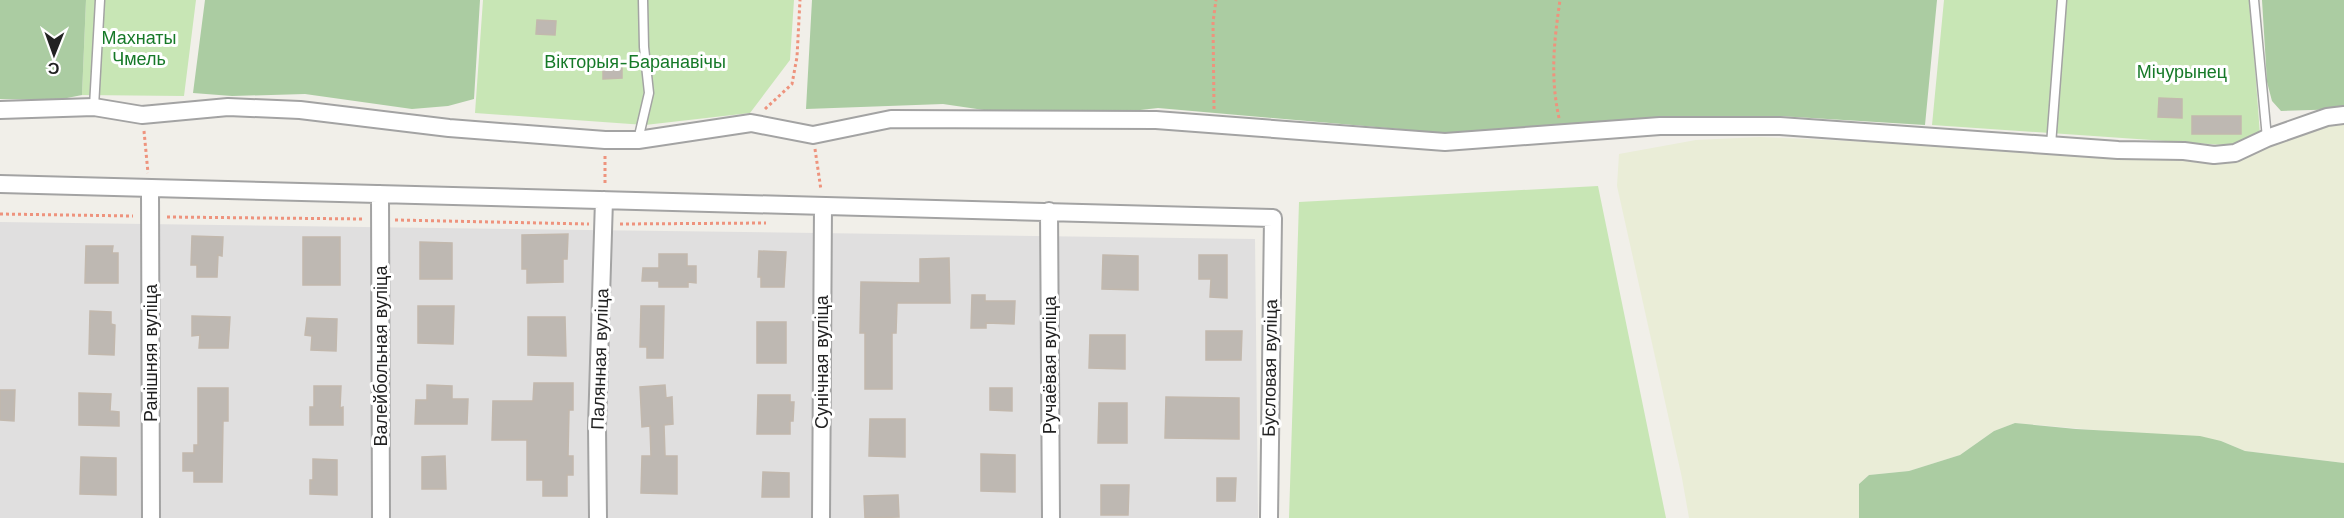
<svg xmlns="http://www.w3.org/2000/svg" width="2344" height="518" viewBox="0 0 2344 518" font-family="'Work Sans',sans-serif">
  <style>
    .residential { fill: #e0dfdf }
    .farmland { fill: #eaedd7 }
    .grass { fill: #c8e6b5 }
    .forest { fill: #abcca2 }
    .building { fill: #beb8b2; stroke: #c2b8ad; stroke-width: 1.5 }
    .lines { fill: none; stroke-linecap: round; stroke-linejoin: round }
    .lane-casing { stroke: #a3a3a3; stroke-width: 11 }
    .street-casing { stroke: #a3a3a3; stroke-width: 20 }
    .path { stroke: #ee937d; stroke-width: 3; stroke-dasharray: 3 3; stroke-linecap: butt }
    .lane { stroke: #fff; stroke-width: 8 }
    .street { stroke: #fff; stroke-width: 16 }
    .labels { text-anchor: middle; stroke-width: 6; stroke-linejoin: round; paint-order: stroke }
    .park-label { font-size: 18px; fill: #167928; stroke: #fff }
    .street-label { font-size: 18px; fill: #222; stroke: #fff }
  </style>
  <rect width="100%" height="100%" fill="#f1efe9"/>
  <path class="residential" d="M0,222L1255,239L1258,518H0Z"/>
  <path class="farmland" d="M2344,123V463L2245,451L2221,441L2015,423L1994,431L1960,455L1909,471L1869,475L1859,484V518H1689L1682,478L1617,186L1619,154L1696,140L1760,137L1896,143L2228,163L2323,127Z"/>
  <path class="grass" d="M86,0H196L184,96L82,95Z
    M483,0H794L790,60L750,113L645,125L475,113Z
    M1944,0H2250L2260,135L2238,146L1932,125Z
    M1598,186L1666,518H1289L1299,202Z"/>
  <path class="forest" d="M0,0H86L82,95L57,100L0,99Z
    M205,0H480L474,99L448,106L412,109L305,94L232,96L193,93Z
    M812,0H1937L1925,125L1779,116L1659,117L1445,133L1158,108L1051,120L943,104L806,109Z
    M2262,0H2344V109L2281,111L2272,101L2267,82Z
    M2015,423L2076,429L2200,436L2221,441L2245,451L2344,463V518H1859V484L1869,475L1909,471L1960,455L1994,431Z"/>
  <path class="building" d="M537,20L556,21L555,35L536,34Z
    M622,65V78L603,79V66Z
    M2159,98L2182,99V118L2158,117Z
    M2192,116H2241V134H2192Z
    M568,234L567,259H563V282L527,283V269H522V235Z
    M192,236L223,237L222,256L218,255L217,277H197V265H191Z
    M303,237H340V285H303Z
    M420,242L452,243V279H420Z
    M86,246H113L112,253H118V283H85Z
    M759,251L786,252L784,287H761V277H758Z
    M659,254H687V266H696V283L688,282V287H659V281H642L643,268H659Z
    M1103,255L1138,256V290L1102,289Z
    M1199,255H1227V298L1210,297L1211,279H1199Z
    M949,258L950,303H897L896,333H892V389H865V333H860L861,282L920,283V259Z
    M972,295H985V301H1015L1014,324L986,323V328H971Z
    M418,306H454L453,344L418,343Z
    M641,306H664L663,358H647V347H640Z
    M90,311L111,312V324L115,325L114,355L89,354Z
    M192,316L230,317L228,348H199L200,335L192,336Z
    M528,317H565L566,356L528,355Z
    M307,318L337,319L336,351L311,350L312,336L305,335Z
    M757,322H786V363H757Z
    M1206,331H1242L1241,360H1206Z
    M1090,335H1125V369L1089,368Z
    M534,383H573V410H569L568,456H573V475H567V496H543V480H527V440H492L493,401H533Z
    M427,385L452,386V399H468L467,424H415L416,400H427Z
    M665,385L666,398L672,397L673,424L664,425L665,456H677V494L641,493L642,456H651L650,426L642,427L640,387Z
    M314,386H341L340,408L343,407V425H310V407H314Z
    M198,388H228V421H223L222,482H194V471H183V453H194V445H198Z
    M990,388H1012V411L990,410Z
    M0,390H15L14,421L0,420Z
    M79,393L111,394L110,411L119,412V426L79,425Z
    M758,395H790V402H794L793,421H790V434H757Z
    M1166,397L1239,398V439L1165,438Z
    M1099,403H1127V443H1098Z
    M870,419H905V457L869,456Z
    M981,454L1015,455V492L981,491Z
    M445,456L446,489H422V457Z
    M81,457L116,458V495L80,494Z
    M313,459L337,460V495L310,494V480H313Z
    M763,472L789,473V497H762Z
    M1217,478H1236L1235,501H1217Z
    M1101,485H1129L1128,515H1101Z
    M898,495L899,517L865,518L864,496Z"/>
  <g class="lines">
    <defs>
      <path id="lane" d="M2254,0L2267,138
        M94,107L100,0
        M638,140L649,93L644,47L643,0
        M2051,145L2062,0"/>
      <path id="street" d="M0,110L94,107L142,115L228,107L300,110L449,128L605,140H638L751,123L813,135L891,119L1156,120L1445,142L1660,126H1780L2118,150L2184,151L2214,155L2235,153L2267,138L2327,117L2344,115
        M0,184L1273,218L1269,518
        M150,189L151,518
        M380,194L381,518
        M1049,211L1051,518
        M598,518L597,427L604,200
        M821,518L823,206"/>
    </defs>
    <use href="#lane" class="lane-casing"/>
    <use href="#street" class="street-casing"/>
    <path class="path" d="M765,109L792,84L797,57L800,0
      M1214,109L1213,22L1216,0
      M1559,118C1550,76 1554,42 1560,0
      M144,131L148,173
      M815,149L821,190
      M605,183V154
      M0,214L133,216
      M167,217L364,219
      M395,220L589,224
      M620,224L766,223"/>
    <use href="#lane" class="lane"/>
    <use href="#street" class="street"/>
  </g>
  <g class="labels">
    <g class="park-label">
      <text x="139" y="44">Махнаты<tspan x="139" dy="21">Чмель</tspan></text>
      <text x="635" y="68">Вікторыя-Баранавічы</text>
      <text x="2182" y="78">Мічурынец</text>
    </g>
    <g class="street-label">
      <text transform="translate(151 353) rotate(-90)" y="6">Ранішняя вуліца</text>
      <text transform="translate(381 356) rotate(-90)" y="6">Валейбольная вуліца</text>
      <text transform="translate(600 359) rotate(-88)" y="6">Палянная вуліца</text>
      <text transform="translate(822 362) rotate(-90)" y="6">Сунічная вуліца</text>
      <text transform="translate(1050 365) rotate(-90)" y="6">Ручаёвая вуліца</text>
      <text transform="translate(1270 368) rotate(-89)" y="6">Бусловая вуліца</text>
    </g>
  </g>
  <g transform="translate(54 54) rotate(181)" stroke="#ffffff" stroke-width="4.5" paint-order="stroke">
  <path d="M0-4.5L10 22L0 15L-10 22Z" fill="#222222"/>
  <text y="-9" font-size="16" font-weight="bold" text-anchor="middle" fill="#222222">С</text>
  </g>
</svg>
